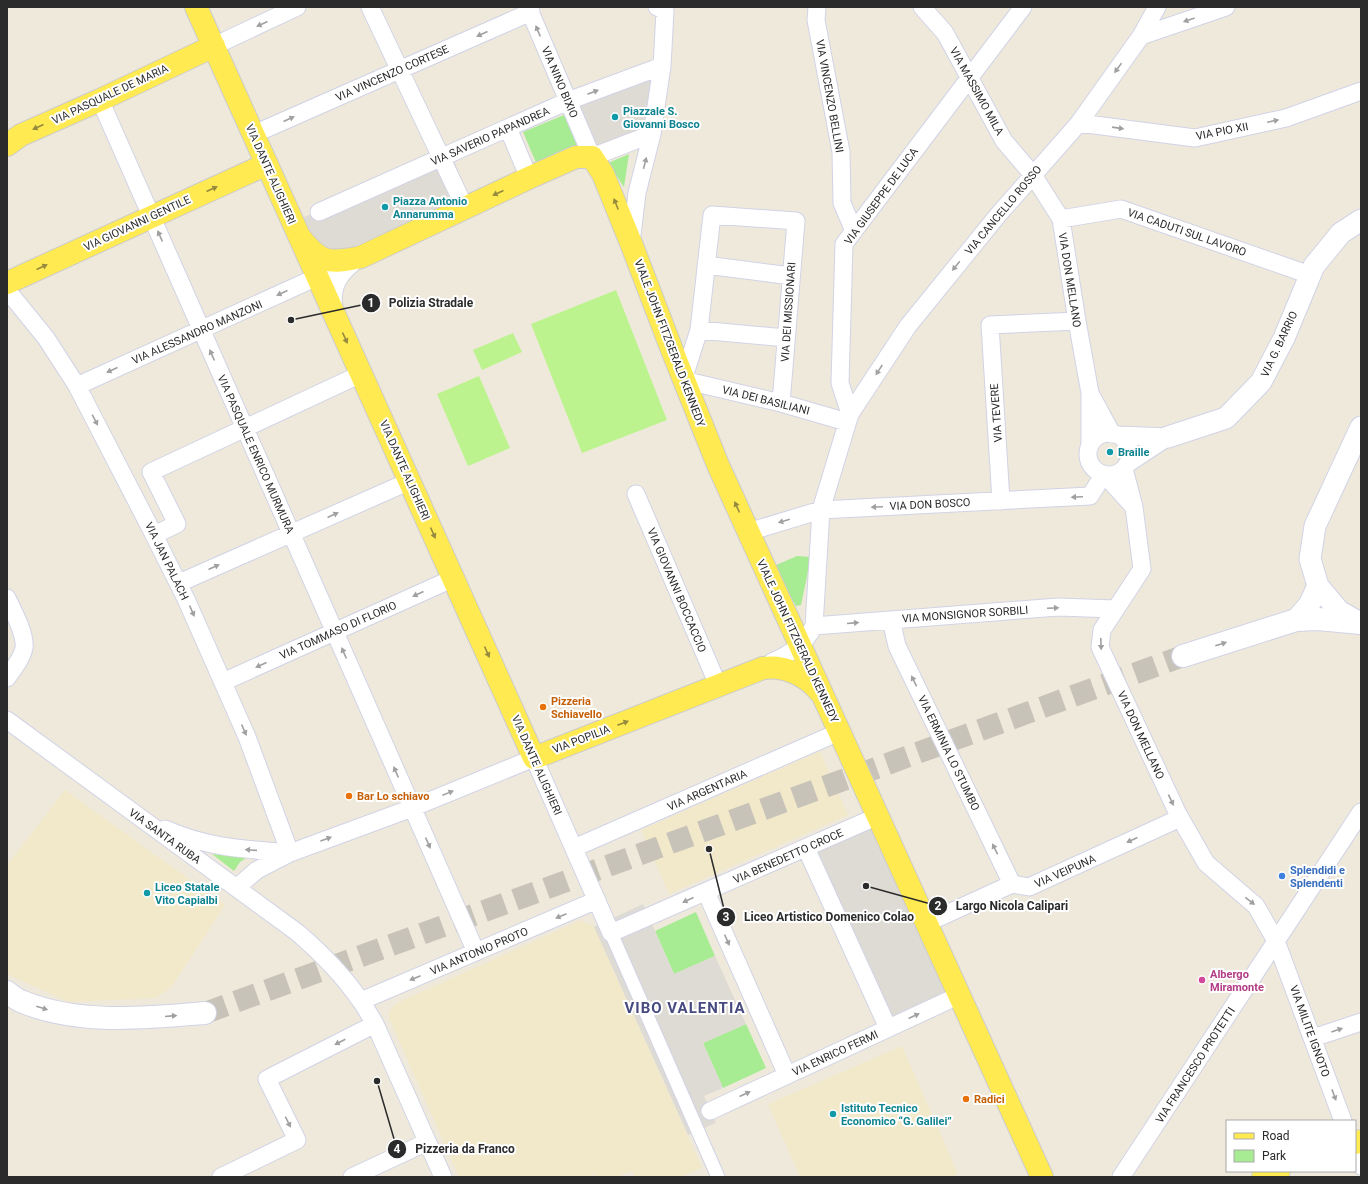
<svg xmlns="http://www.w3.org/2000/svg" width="1368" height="1184" viewBox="0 0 1368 1184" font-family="Roboto,sans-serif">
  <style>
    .education { fill: #f2e9ca }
    .green { fill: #a7eb93 }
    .pitch { fill: #bdf38e }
    .plaza { fill: #dedbd4 }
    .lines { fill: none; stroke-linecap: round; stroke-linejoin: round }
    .secondary-tunnel { stroke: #c8c3b9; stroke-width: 22; stroke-dasharray: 22 11; stroke-linecap: butt }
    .pedestrian-casing { stroke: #d1d3e6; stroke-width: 15 }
    .minor-casing { stroke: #d1d3e6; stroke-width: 19 }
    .tertiary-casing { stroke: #d1d3e6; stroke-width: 23 }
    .secondary-casing { stroke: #d1d3e6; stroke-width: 24 }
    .primary-casing { stroke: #ccc; stroke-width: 24 }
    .pedestrian { stroke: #fff; stroke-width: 13 }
    .minor { stroke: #fff; stroke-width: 17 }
    .tertiary { stroke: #fff; stroke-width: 21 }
    .secondary { stroke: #fff; stroke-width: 22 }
    .primary { stroke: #ffea51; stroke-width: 22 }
    .oneway { fill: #a0a0a0 }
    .oneway2 { fill: #958a3e }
    .culture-dot { fill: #0f9aa8; stroke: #fff; stroke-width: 1.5 }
    .food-dot { fill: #e8710a; stroke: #fff; stroke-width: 1.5 }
    .shop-dot { fill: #3f7fe0; stroke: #fff; stroke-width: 1.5 }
    .hotel-dot { fill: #d1479c; stroke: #fff; stroke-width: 1.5 }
    .labels { text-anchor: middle; stroke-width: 4; stroke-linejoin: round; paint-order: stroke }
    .street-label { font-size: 11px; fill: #2b2b2b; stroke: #fff }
    .culture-label { font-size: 11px; font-weight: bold; fill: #0d838f; stroke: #fff; text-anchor: start }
    .food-label { font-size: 11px; font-weight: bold; fill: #c56008; stroke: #fff; text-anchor: start }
    .shop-label { font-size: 11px; font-weight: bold; fill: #366cbe; stroke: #fff; text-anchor: start }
    .hotel-label { font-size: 11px; font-weight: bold; fill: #b23c85; stroke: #fff; text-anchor: start }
    .district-label { font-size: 15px; font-weight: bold; letter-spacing: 1px; fill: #474a81; stroke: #fff }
    .leader { fill: none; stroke: #2b2b2b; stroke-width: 1.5 }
    .callout-dot { fill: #2b2b2b; stroke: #fff; stroke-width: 1.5 }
    .mark-label { font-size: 12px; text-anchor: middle; font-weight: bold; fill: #fff }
    .callout-label { font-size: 12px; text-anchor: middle; font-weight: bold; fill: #2b2b2b; stroke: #fff; stroke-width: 4; stroke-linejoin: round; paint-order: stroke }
  </style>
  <rect width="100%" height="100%" fill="#efe9dc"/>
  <path class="education" d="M820,751L848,815L669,894L641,830Z
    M65,790L225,905L171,988L156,998L68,1002L7,974V865Z
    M581,920L594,927L702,1168L681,1177H635L632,1171L618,1177H595L594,1174L588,1177H459L389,1018V1011L397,1003Z
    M902,1046L958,1174L951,1177H800L768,1104Z"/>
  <path class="green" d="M564,115L578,148L537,165L523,132Z
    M629,154L624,187L608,163Z
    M797,556L811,557L801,605L796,606L774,566Z
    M212,854L246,858L240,862L234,871Z
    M696,912L715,956L674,974L655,931Z
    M746,1024L766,1068L723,1088L703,1043Z"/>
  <path class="pitch" d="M616,290L667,420L582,453L531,324Z
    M513,333L522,352L482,370L473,350Z
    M479,376L510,448L468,466L437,394Z"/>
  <path class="plaza" d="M662,66L652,134L592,157L568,101Z
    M451,153L468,196L337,254L315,242L302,218Z
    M878,816L960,995L888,1028L806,848Z
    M643,904L674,974L715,956L746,1024L703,1043L723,1088L704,1096L716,1123L688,1135L594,927Z"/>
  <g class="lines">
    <path class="secondary-tunnel" d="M205,1013L1183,656"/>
    <defs>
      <path id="pedestrian" d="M611,933L718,1177"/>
      <path id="minor" d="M370,7L465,208
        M528,7L592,157L652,134
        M817,7L816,20L841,152L842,203L854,231
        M922,7L945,33L1004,141L1033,175L1061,219L1077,321L1090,393V446
        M1141,36L1226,7
        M214,46L297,7
        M100,100L476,952
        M1079,123L1195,138L1286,118L1361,91
        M508,128L529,178
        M254,134L531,12
        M319,212L568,101L662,66
        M1061,219L1121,209L1310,275
        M631,243L637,193L652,134L662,66L665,11L657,7
        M706,265L791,276
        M7,290L46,338L77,386L154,535L186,599L247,737L290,853
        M334,309C331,290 336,277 352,264
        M699,330L786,338
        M77,386L352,261
        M1091,395L1112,434
        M781,403L796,221L712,215L699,330L683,380L781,403L847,422
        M850,414L908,326L998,215L1079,123L1141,36L1157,7
        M1088 454a21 21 0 1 1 42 0a21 21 0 1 1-42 0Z
        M1118,435L1168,437
        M1127,464L1168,437
        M1124,469L1134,507L1142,569L1102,630L1100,647L1178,814L1206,863L1256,906L1276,941L1343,1121
        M636,494L718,685
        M1001,501L990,325L1077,321
        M748,532L821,510L1090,496L1104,474L1132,505
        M154,535L177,524L151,472L361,374
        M179,583L410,481
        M7,598C13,611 26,634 24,648C22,659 13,669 7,678
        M891,620L897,646L1012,884
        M814,626L1058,607L1116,609
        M772,662C792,653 804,645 814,626L821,510L850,414L840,383L844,244L1023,7
        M223,682L454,578
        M7,720L298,933C321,953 343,975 360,1000C366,1008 370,1016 375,1024L443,1177
        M165,829C208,848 244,849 290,853
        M574,848L839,732
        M806,848L888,1028
        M238,889L242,883L257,870L290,853L412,808L534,758L611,933L878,816
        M706,892L787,1075
        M927,923L1012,884L1029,887L1180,818
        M361,1001L597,900
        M1313,1038L1361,1022
        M710,1111L960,995
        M1355,1151L1361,1166
        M221,1177L297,1140L267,1079L375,1024
        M352,1177L427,1142
        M1121,1177L1361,812"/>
      <path id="tertiary" d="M1168,437L1226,418L1261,382L1284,338L1314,266L1341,233L1361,220
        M1296,620L1309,605L1318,586
        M1360,623L1339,611L1318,586L1310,559L1315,526L1361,427"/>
      <path id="secondary" d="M1183,656L1296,620L1318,619L1361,623
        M7,992C12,996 17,1000 23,1002C79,1025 146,1018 205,1013"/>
      <path id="primary" d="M196,7L534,758L763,668C784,665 806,675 819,691
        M7,145L21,135L100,100L214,46
        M299,236C320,263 328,264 361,257L533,176L576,157H592L603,174L631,243L672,350L718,465L1042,1177
        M7,283L267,164
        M1355,1143L1361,1141
        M1263,1177L1279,1171"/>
    </defs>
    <use href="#pedestrian" class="pedestrian-casing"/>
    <use href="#minor" class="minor-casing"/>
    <use href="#tertiary" class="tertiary-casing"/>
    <use href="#secondary" class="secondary-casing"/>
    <use href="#primary" class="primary-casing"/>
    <use href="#pedestrian" class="pedestrian"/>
    <use href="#minor" class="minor"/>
    <use href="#tertiary" class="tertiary"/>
    <use href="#secondary" class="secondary"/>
    <use href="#primary" class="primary"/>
  </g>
  <defs><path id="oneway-solid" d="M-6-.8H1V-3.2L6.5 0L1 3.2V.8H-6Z"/></defs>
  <g class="oneway">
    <use href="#oneway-solid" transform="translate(1189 20) rotate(161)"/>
    <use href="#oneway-solid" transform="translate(262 24) rotate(155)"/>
    <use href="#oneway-solid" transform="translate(538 31) rotate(-113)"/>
    <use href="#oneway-solid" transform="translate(482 34) rotate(156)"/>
    <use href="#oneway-solid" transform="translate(1118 68) rotate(126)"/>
    <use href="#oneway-solid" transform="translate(593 92) rotate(-21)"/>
    <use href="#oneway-solid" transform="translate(289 119) rotate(-24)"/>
    <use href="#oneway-solid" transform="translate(1273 121) rotate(-12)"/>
    <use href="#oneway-solid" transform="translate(1118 128) rotate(8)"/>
    <use href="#oneway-solid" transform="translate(645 163) rotate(-76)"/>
    <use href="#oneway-solid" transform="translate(160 236) rotate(-114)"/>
    <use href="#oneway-solid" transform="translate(956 266) rotate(129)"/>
    <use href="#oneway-solid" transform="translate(282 293) rotate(156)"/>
    <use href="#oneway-solid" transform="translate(212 355) rotate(-114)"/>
    <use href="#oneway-solid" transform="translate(112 370) rotate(156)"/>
    <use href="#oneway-solid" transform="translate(879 370) rotate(123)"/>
    <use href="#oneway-solid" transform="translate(95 420) rotate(62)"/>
    <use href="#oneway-solid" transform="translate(1077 497) rotate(177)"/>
    <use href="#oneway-solid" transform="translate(877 507) rotate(177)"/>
    <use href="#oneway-solid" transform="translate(333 515) rotate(-24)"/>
    <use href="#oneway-solid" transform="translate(784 521) rotate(164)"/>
    <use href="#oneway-solid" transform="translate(214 567) rotate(-24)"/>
    <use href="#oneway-solid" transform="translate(418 594) rotate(156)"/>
    <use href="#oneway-solid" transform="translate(1053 608) rotate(-3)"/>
    <use href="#oneway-solid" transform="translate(192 611) rotate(66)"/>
    <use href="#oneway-solid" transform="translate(853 623) rotate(-5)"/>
    <use href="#oneway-solid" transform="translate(1101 644) rotate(88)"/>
    <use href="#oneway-solid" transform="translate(1221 644) rotate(-18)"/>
    <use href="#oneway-solid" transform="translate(344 653) rotate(-114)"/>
    <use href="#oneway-solid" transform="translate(261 665) rotate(156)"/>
    <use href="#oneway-solid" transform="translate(914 681) rotate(-116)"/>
    <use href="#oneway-solid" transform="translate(244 730) rotate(66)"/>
    <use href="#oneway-solid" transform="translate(396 772) rotate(-114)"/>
    <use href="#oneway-solid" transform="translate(448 793) rotate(-22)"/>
    <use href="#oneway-solid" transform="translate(1171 800) rotate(65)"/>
    <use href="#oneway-solid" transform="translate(326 839) rotate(-20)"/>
    <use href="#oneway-solid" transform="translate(1132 840) rotate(155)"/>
    <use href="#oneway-solid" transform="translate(428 843) rotate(66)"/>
    <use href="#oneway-solid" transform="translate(995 849) rotate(-116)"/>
    <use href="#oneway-solid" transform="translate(251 850) rotate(-176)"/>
    <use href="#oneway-solid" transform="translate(688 900) rotate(156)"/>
    <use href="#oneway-solid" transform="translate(1250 901) rotate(38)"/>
    <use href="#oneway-solid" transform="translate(561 916) rotate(157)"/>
    <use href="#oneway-solid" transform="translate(727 940) rotate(66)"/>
    <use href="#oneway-solid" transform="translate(415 978) rotate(157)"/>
    <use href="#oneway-solid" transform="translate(42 1008) rotate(17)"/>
    <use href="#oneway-solid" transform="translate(171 1016) rotate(-5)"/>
    <use href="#oneway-solid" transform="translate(914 1016) rotate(-25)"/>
    <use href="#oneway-solid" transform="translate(1337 1030) rotate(-19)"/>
    <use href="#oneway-solid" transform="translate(340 1042) rotate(153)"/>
    <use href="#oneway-solid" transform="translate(745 1094) rotate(-25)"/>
    <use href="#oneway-solid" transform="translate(1334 1095) rotate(70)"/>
    <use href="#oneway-solid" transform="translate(288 1122) rotate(64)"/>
  </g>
  <g class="oneway2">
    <use href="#oneway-solid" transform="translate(38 127) rotate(156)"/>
    <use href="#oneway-solid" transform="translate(212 189) rotate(-25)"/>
    <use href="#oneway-solid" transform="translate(498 193) rotate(155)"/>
    <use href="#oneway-solid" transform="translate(616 204) rotate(-112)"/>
    <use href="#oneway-solid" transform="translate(42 267) rotate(-25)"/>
    <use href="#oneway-solid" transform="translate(345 338) rotate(66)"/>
    <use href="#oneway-solid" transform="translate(737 507) rotate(-114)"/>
    <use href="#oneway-solid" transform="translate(433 533) rotate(66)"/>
    <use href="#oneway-solid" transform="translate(487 652) rotate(66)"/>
    <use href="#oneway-solid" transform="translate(623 723) rotate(-21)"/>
  </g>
  <g class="culture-dot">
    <circle cx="615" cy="117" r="4"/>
    <circle cx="385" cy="207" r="4"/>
    <circle cx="1110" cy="452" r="4"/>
    <circle cx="147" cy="893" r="4"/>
    <circle cx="833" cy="1114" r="4"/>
  </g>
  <g class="food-dot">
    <circle cx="543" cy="707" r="4"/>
    <circle cx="349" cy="796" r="4"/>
    <circle cx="966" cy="1099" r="4"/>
  </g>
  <circle class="shop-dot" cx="1282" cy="876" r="4"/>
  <circle class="hotel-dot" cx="1202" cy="980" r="4"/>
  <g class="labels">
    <g class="street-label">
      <text transform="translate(392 73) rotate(-24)" y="4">VIA VINCENZO CORTESE</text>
      <text transform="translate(560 82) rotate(67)" y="4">VIA NINO BIXIO</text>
      <text transform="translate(977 91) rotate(61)" y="4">VIA MASSIMO MILA</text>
      <text transform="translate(110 94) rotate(-25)" y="4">VIA PASQUALE DE MARIA</text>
      <text transform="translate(830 96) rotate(80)" y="4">VIA VINCENZO BELLINI</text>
      <text transform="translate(1222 131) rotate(-11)" y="4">VIA PIO XII</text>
      <text transform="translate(490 136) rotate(-24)" y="4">VIA SAVERIO PAPANDREA</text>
      <text transform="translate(271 174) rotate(66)" y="4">VIA DANTE ALIGHIERI</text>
      <text transform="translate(881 196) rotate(-54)" y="4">VIA GIUSEPPE DE LUCA</text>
      <text transform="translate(1003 210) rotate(-50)" y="4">VIA CANCELLO ROSSO</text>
      <text transform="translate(137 223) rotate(-25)" y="4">VIA GIOVANNI GENTILE</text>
      <text transform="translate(1187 232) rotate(19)" y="4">VIA CADUTI SUL LAVORO</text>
      <text transform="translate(1070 280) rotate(81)" y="4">VIA DON MELLANO</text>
      <text transform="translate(788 312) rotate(-86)" y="4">VIA DEI MISSIONARI</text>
      <text transform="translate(197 332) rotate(-24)" y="4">VIA ALESSANDRO MANZONI</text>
      <text transform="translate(670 343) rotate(69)" y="4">VIALE JOHN FITZGERALD KENNEDY</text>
      <text transform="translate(1279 344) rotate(-65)" y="4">VIA G. BARRIO</text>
      <text transform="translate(766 400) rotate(14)" y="4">VIA DEI BASILIANI</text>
      <text transform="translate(996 413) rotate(-94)" y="4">VIA TEVERE</text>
      <text transform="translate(256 454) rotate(66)" y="4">VIA PASQUALE ENRICO MURMURA</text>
      <text transform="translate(405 470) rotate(66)" y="4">VIA DANTE ALIGHIERI</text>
      <text transform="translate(930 504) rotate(-3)" y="4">VIA DON BOSCO</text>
      <text transform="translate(167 561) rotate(64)" y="4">VIA JAN PALACH</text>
      <text transform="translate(677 590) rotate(67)" y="4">VIA GIOVANNI BOCCACCIO</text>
      <text transform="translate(965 614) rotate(-4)" y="4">VIA MONSIGNOR SORBILI</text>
      <text transform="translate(338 630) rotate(-24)" y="4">VIA TOMMASO DI FLORIO</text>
      <text transform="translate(798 641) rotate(65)" y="4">VIALE JOHN FITZGERALD KENNEDY</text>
      <text transform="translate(1141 735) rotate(65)" y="4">VIA DON MELLANO</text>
      <text transform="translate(581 739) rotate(-21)" y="4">VIA POPILIA</text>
      <text transform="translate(949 753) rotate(64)" y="4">VIA ERMINIA LO STUMBO</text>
      <text transform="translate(537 765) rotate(66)" y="4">VIA DANTE ALIGHIERI</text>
      <text transform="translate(707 790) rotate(-24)" y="4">VIA ARGENTARIA</text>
      <text transform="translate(165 836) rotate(36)" y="4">VIA SANTA RUBA</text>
      <text transform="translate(788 856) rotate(-24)" y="4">VIA BENEDETTO CROCE</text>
      <text transform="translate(1065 871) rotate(-24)" y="4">VIA VEIPUNA</text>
      <text transform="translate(479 951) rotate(-23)" y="4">VIA ANTONIO PROTO</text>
      <text transform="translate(1310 1031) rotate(70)" y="4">VIA MILITE IGNOTO</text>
      <text transform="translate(835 1053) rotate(-25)" y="4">VIA ENRICO FERMI</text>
      <text transform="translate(1195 1065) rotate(-57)" y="4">VIA FRANCESCO PROTETTI</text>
    </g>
    <g class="culture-label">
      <text x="623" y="115">Piazzale S.<tspan x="623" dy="13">Giovanni Bosco</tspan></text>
      <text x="393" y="205">Piazza Antonio<tspan x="393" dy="13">Annarumma</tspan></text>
      <text x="1118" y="456">Braille</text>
      <text x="155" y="891">Liceo Statale<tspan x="155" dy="13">Vito Capialbi</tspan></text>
      <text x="841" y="1112">Istituto Tecnico<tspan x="841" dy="13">Economico “G. Galilei”</tspan></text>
    </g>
    <g class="food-label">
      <text x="551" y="705">Pizzeria<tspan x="551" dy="13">Schiavello</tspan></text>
      <text x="357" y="800">Bar Lo schiavo</text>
      <text x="974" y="1103">Radici</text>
    </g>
    <g class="shop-label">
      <text x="1290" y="874">Splendidi e<tspan x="1290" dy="13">Splendenti</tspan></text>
    </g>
    <g class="hotel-label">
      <text x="1210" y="978">Albergo<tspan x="1210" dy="13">Miramonte</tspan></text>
    </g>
    <g class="district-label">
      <text x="685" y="1013">VIBO VALENTIA</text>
    </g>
  </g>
  <path class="leader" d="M291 320L371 303M866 886L938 906M709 849L726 917M377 1081L397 1149"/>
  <g class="callout-dot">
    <circle cx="291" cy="320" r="4"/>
    <circle cx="866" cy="886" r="4"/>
    <circle cx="709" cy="849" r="4"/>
    <circle cx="377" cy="1081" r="4"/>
    <circle cx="371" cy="303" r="10"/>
    <circle cx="938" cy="906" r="10"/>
    <circle cx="726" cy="917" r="10"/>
    <circle cx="397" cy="1149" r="10"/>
  </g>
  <g class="mark-label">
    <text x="371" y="307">1</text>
    <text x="938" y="910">2</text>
    <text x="726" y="921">3</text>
    <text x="397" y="1153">4</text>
  </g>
  <g class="callout-label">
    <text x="431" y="307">Polizia Stradale</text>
    <text x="1012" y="910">Largo Nicola Calipari</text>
    <text x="829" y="921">Liceo Artistico Domenico Colao</text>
    <text x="465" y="1153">Pizzeria da Franco</text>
  </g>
  <rect width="1368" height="1184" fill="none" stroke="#2b2b2b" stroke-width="16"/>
  <rect x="1226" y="1120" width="130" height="52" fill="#ffffff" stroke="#aaaaaa"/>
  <rect x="1234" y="1133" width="20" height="6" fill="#ffea51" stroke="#aaaaaa"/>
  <text x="1262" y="1140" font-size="12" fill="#2b2b2b">Road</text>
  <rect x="1234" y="1150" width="20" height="12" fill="#a7eb93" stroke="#aaaaaa"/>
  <text x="1262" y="1160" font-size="12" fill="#2b2b2b">Park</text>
</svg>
